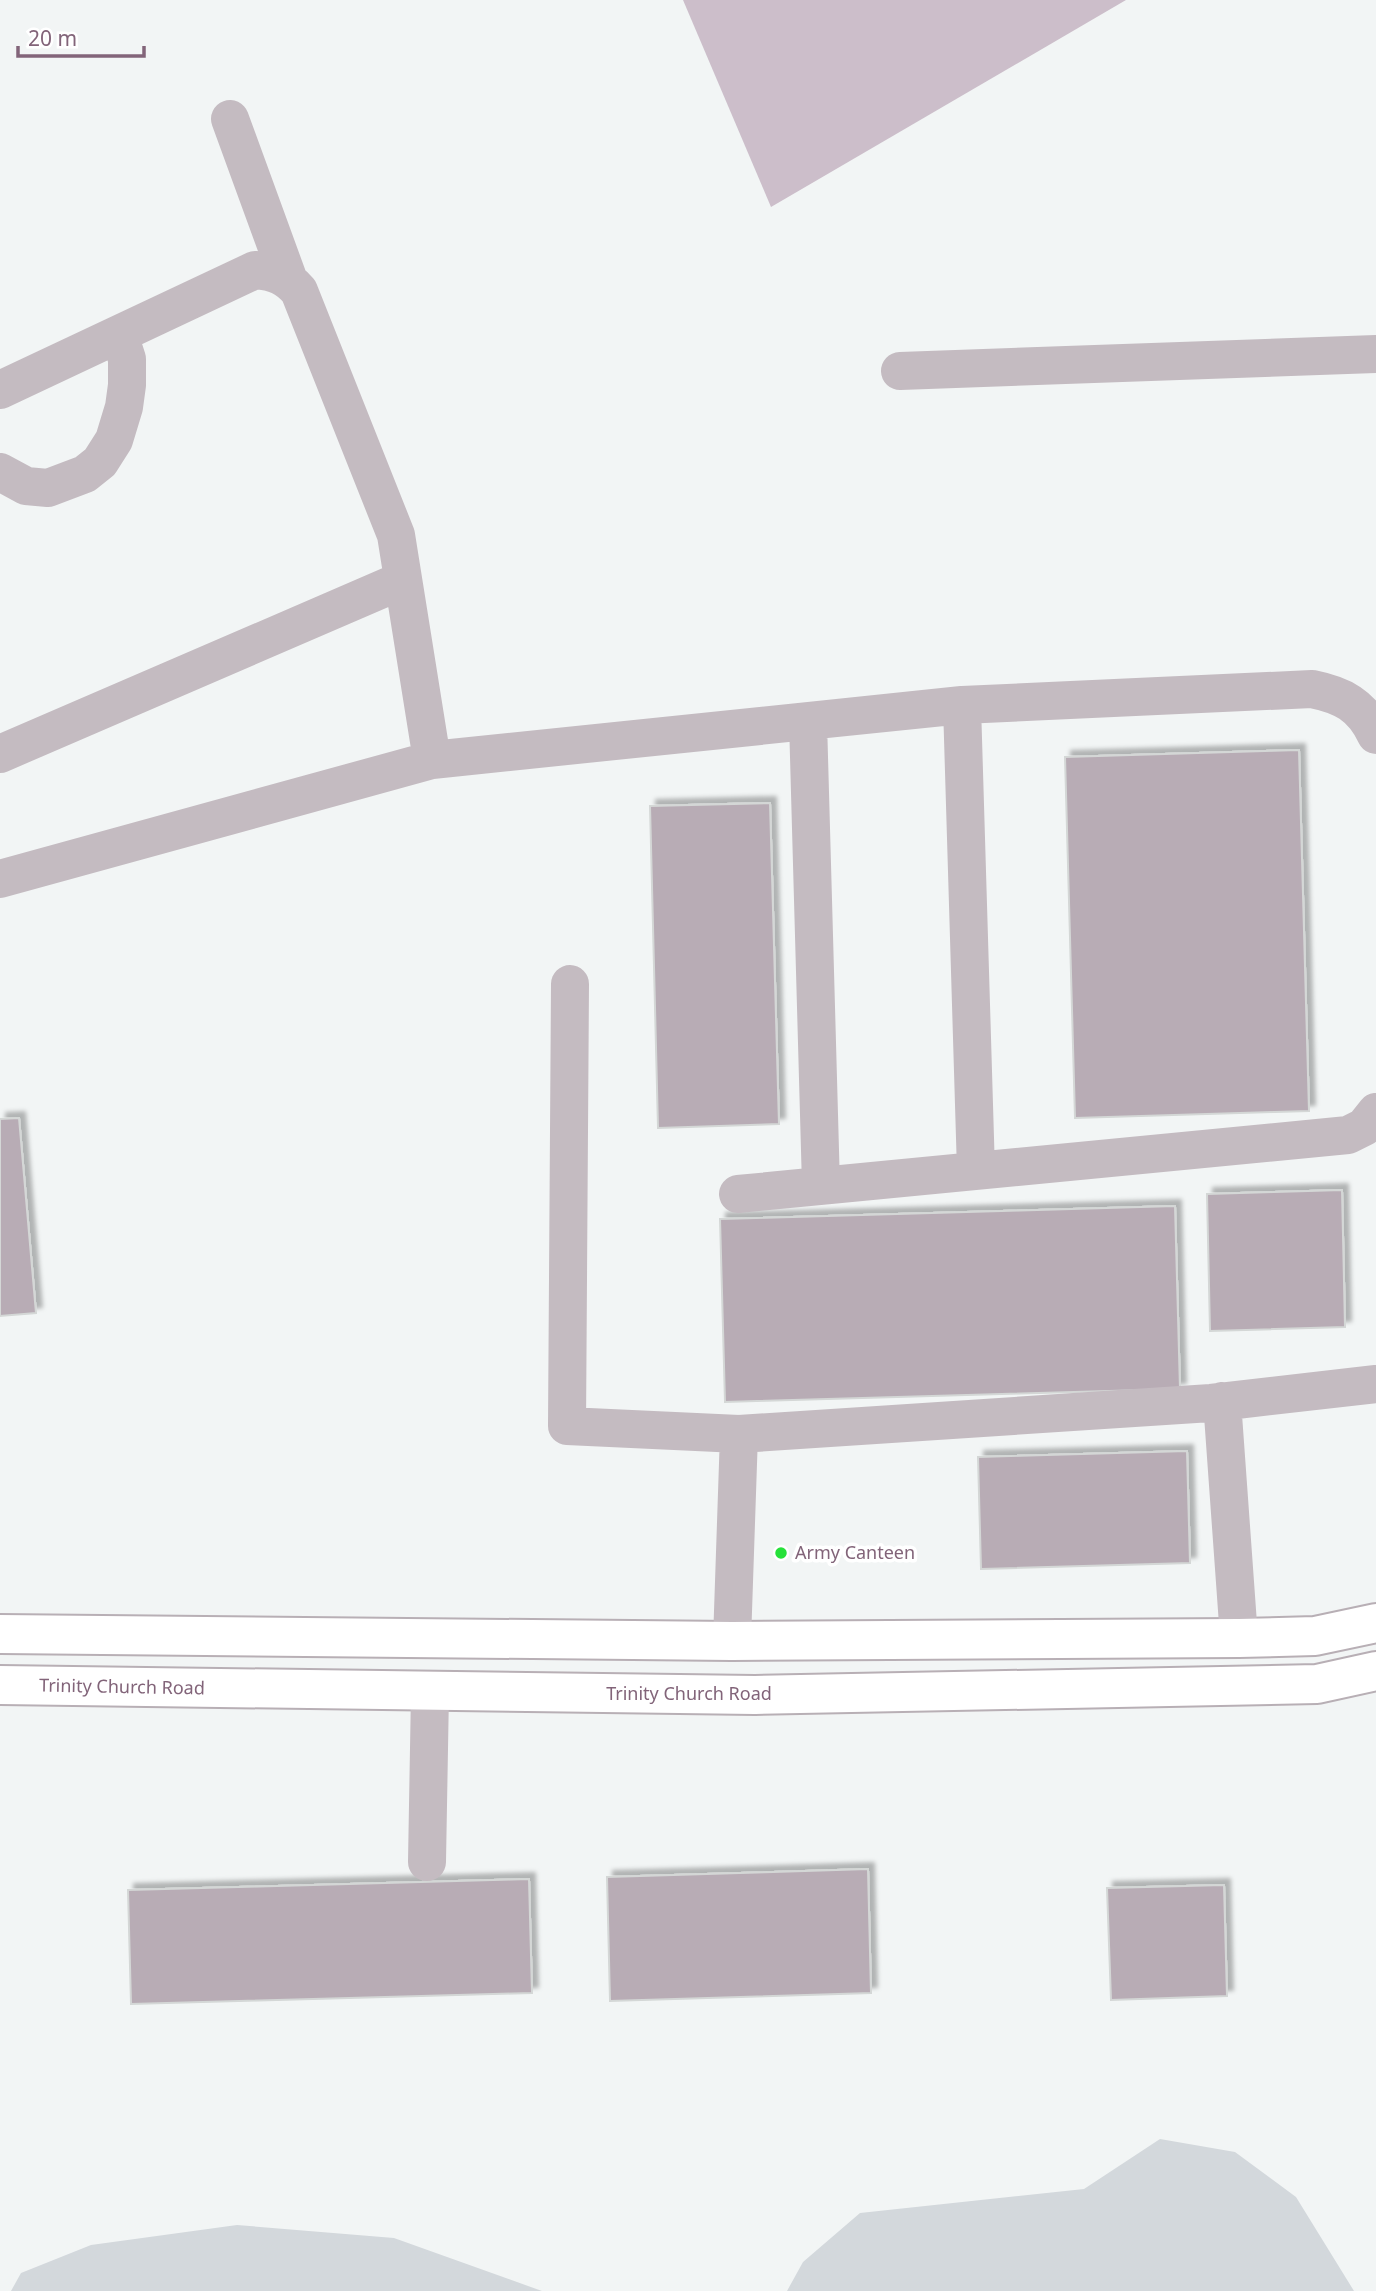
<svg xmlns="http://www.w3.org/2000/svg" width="1376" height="2291" viewBox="0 0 1376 2291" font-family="'Noto Sans',sans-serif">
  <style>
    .green { fill: #d3d8dc }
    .water { fill: #ccbeca }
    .building { fill: #b8acb5; stroke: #d4d7d6; stroke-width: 2; filter: url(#shadow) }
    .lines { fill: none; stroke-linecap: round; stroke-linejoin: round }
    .major-casing { stroke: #b8afb5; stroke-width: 42 }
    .minor { stroke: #c4bbc1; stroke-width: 38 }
    .major { stroke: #fff; stroke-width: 38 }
    .poi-dot { fill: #26e13a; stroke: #fff; stroke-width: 2.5 }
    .labels { text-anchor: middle; stroke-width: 7; stroke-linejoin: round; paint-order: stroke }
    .poi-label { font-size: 18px; fill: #826479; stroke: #fff; text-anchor: start }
    .street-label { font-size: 18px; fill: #826479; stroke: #fff }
  </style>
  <defs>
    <filter id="shadow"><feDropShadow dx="6" dy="-6" stdDeviation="2" flood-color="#0004"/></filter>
  </defs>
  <rect width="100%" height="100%" fill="#f2f5f5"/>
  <path class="green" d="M1160,2139L1235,2152L1296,2197L1354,2291H787L803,2262L860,2213L1084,2189Z
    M237,2225L394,2238L542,2291H11L21,2273L91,2245Z"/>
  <path class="water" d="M683,0H1126L771,207Z"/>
  <path class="building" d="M1299,750L1309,1111L1075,1118L1065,757Z
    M770,803L779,1124L658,1128L650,806Z
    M19,1118L36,1313L0,1316V1119Z
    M1342,1190L1345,1327L1210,1331L1207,1194Z
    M1175,1206L1180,1389L725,1402L720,1219Z
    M1187,1451L1190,1563L981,1569L978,1457Z
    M868,1869L871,1993L610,2001L607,1877Z
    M529,1879L532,1993L131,2004L128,1890Z
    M1224,1885L1227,1996L1111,2000L1107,1888Z"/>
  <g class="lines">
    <defs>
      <path id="major" d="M0,1634L732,1641L1239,1638L1315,1636L1376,1623
        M0,1685L755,1695L1317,1684L1376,1671"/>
    </defs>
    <use href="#major" class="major-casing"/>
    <path class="minor" d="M230,119L288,278
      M900,371L1376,354
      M0,390L255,270C275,272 286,276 299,291L396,535L432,760
      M0,472L26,486L48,488L85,474L100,462L114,440L124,407L127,385V359L119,334
      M962,705L976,1171
      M808,721L821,1186
      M0,754L403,580
      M0,879L432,760L962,705L1312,689C1342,695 1362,705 1376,735
      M570,984L567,1426L739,1434L1211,1403L1376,1384
      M738,1194L1348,1135L1364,1127L1376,1112
      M1222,1401L1239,1638
      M732,1641L739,1434
      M427,1862L430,1692"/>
    <use href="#major" class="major"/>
  </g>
  <circle class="poi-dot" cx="781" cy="1553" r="7"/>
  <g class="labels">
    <g class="poi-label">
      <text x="795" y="1559">Army Canteen</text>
    </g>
    <g class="street-label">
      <text transform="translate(122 1687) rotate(1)" y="6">Trinity Church Road</text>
      <text x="689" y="1700">Trinity Church Road</text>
    </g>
  </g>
  <path d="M18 46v10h126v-10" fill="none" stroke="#826479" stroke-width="3.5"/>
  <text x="28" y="46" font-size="21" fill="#826479" stroke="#ffffff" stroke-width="5" paint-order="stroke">20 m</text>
</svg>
